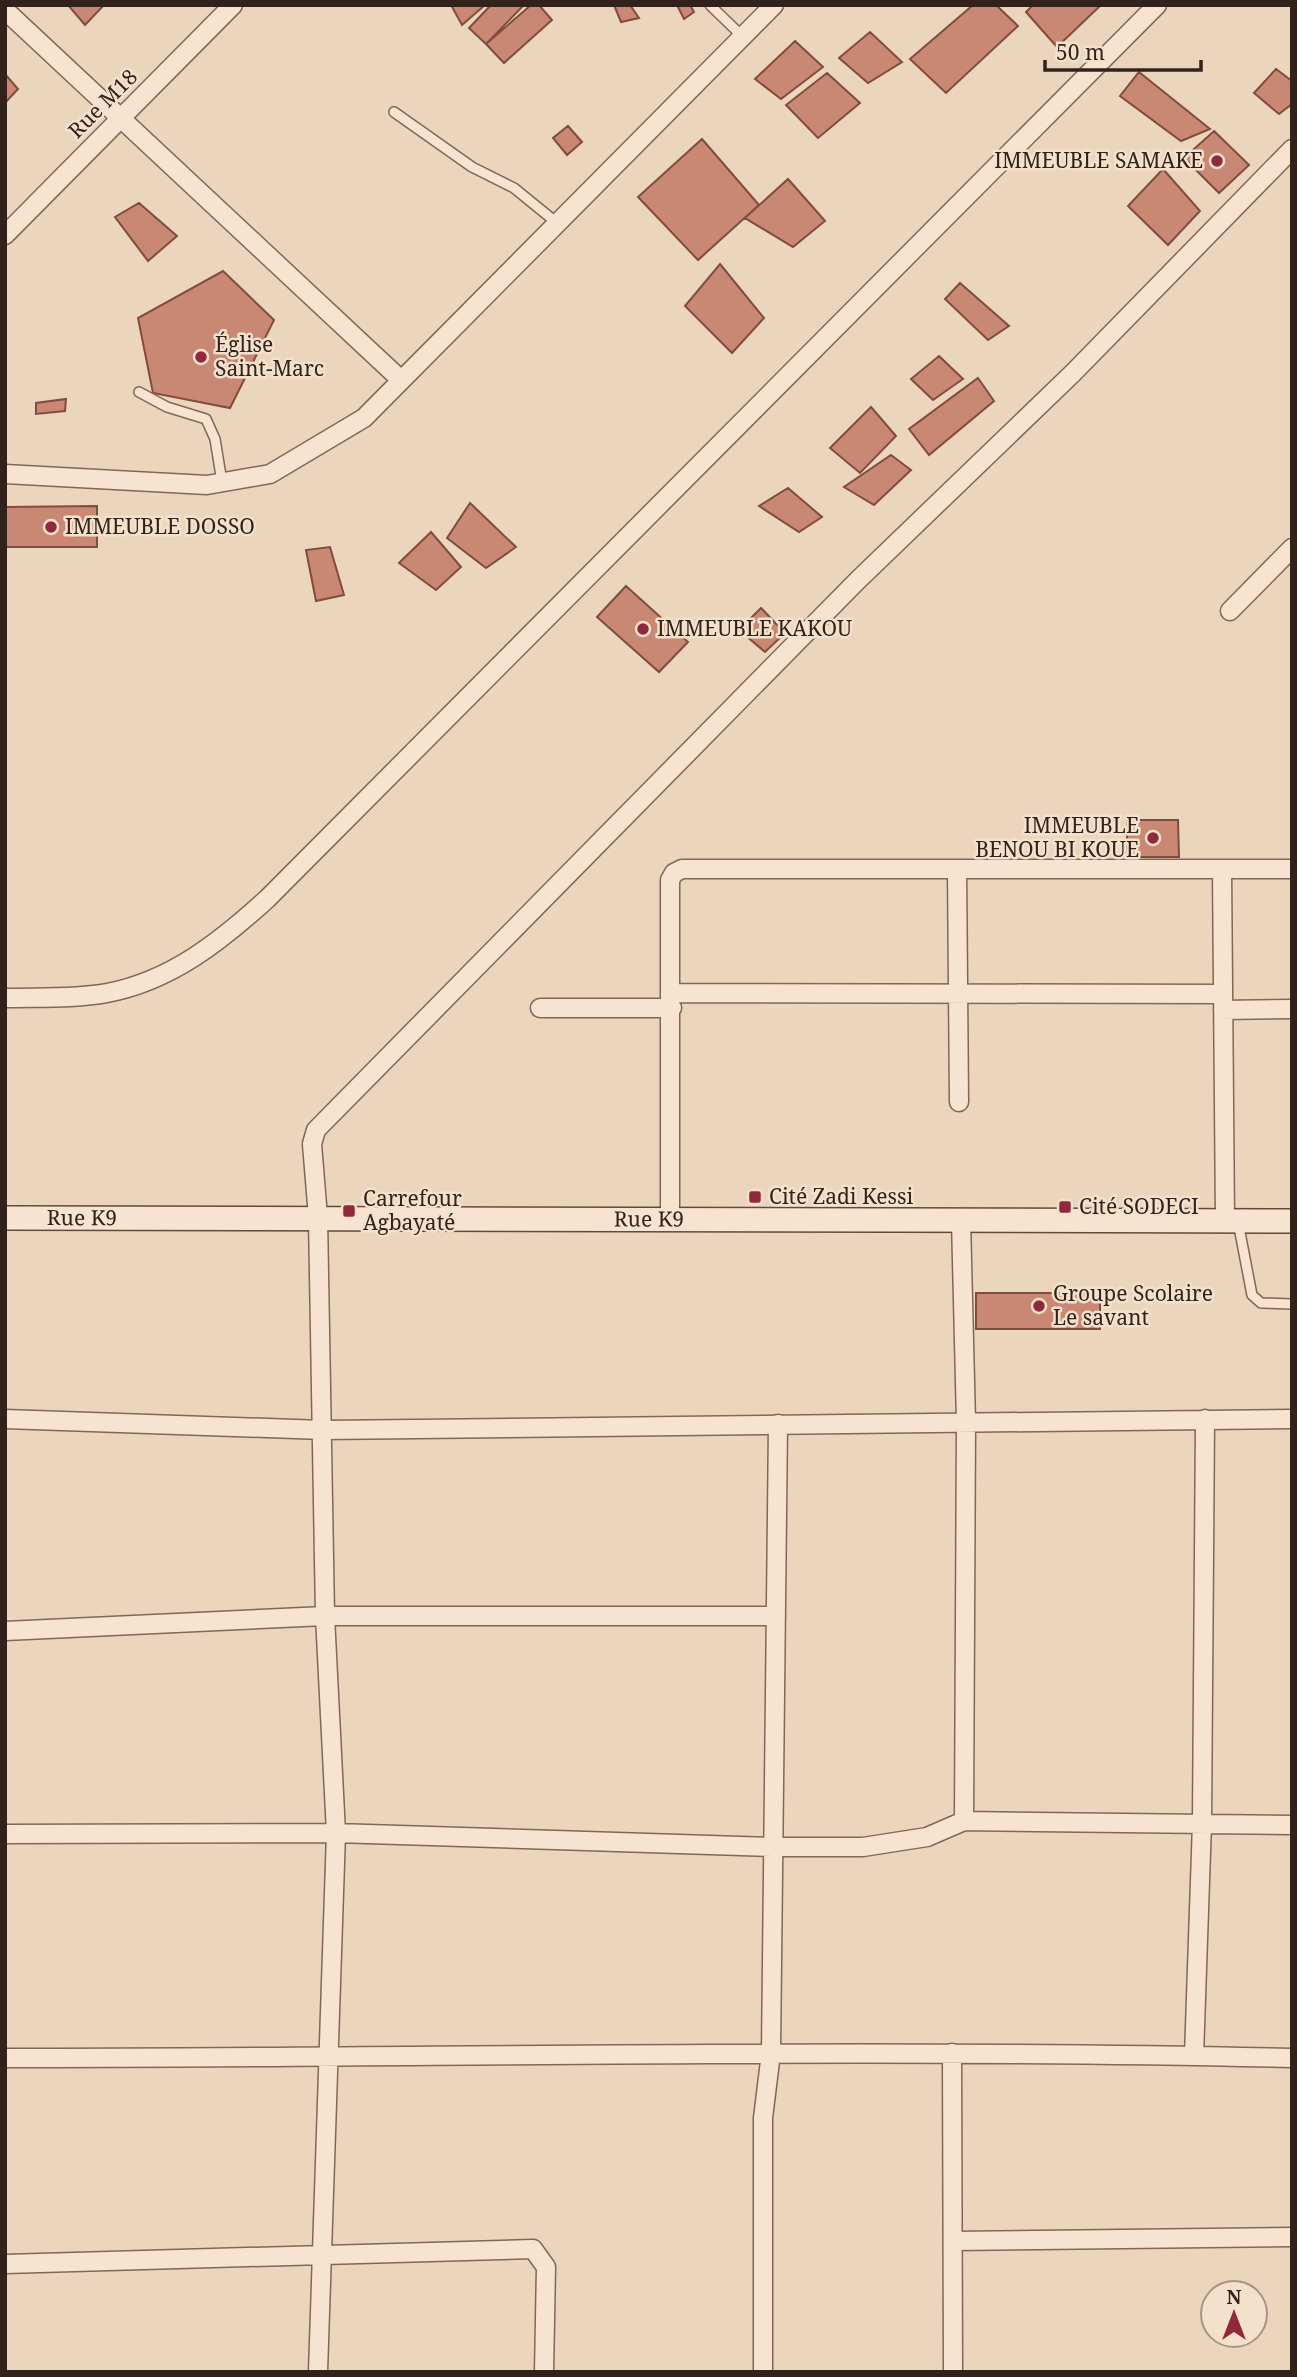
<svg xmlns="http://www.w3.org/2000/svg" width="1297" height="2377" viewBox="0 0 1297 2377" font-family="'Noto Serif',serif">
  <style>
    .building { fill: #c98874; stroke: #814c3e; stroke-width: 2 }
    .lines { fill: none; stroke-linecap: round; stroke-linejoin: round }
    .lane-casing { stroke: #836657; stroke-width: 12 }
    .street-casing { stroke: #836657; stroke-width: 21 }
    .secondary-casing { stroke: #64483a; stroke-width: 26 }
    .lane { stroke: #f7e4d0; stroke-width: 9 }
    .street { stroke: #f7e4d0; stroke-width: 18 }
    .secondary { stroke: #f7e4d0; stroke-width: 23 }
    .poi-dot { fill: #90293c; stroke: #f4e1cc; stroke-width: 2.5 }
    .labels { text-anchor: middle; stroke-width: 5; stroke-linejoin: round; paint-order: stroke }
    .street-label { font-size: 21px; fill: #32221b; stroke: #f4e1cc }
    .poi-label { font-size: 21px; fill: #32221b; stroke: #f4e1cc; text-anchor: start }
  </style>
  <rect width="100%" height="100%" fill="#ecd5bd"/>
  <path class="building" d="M68,5H104L85,25Z
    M451,5H485L462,25Z
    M491,5H524L486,44L469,28Z
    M531,5H539L552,20L504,63L486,44Z
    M614,5H630L639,18L621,22Z
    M677,5H690L694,12L684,19Z
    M973,5H996L1018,26L946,93L910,59Z
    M1033,5H1101L1057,47L1026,12Z
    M870,32L902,62L868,83L839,58Z
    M795,41L823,67L781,99L755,79Z
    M1276,69L1292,81V104L1279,114L1254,93Z
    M1139,72L1210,129L1181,141L1120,96Z
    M827,73L860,103L818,138L786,105Z
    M5,74L18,89L5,103Z
    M568,126L582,142L567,155L553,138Z
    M1214,131L1249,165L1219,193L1184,158Z
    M702,139L759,205L698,260L638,197Z
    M1163,169L1200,211L1168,245L1128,206Z
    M788,179L825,221L793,247L745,218Z
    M139,203L177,236L148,261L115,217Z
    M720,264L764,318L732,353L685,306Z
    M223,271L274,320L230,408L153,393L138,318Z
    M960,283L1009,326L988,340L945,299Z
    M939,356L963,379L933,400L911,379Z
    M978,378L994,401L929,455L909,429Z
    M66,399L65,411L36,414V403Z
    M871,407L896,436L860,473L830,448Z
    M891,455L911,470L874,505L844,487Z
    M788,488L822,517L799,532L759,506Z
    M470,503L516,547L486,568L447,538Z
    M97,506V547H5V507Z
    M431,532L461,567L436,590L399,563Z
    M330,547L344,595L316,601L306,550Z
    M626,586L688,642L659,672L597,617Z
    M761,608L785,633L765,652L739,630Z
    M1127,820H1178L1179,857H1127Z
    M976,1293H1100V1329H976Z"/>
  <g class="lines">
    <defs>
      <path id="lane" d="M710,5L743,37
        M394,112L472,167L514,188L557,223
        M139,392L167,407L206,419L215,439L222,482
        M1238,1222L1252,1295L1261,1303L1292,1304"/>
      <path id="street" d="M5,10L401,380
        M5,235L233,5
        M5,474L207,485L270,474L364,418L774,5
        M1230,611L1292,548
        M957,869L959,1102
        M1222,869L1225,1222
        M672,993L1223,994
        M5,998C38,997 75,999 107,993C171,981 221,941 267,899L1157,5
        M540,1008H672
        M1223,1010L1292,1009
        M670,1220V880L674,873L682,869H1292
        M961,1220L966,1422L964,1821
        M5,1419L323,1430L1292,1419
        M5,1631L325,1616H776
        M5,1834L336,1833L773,1847H863L927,1837L964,1821L1292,1825
        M952,2053L953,2372
        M1194,2056L1202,1823L1205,1419
        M5,2058C434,2058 863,2048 1292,2058
        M953,2241L1292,2237
        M5,2264L533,2249L546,2267L544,2372
        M318,2372L336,1833L325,1616L318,1217L312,1144L316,1130L858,580L1073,373L1292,149
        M763,2372V2118L771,2053L778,1424"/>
      <g id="secondary">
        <path id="s1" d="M5,1218L1292,1221"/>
      </g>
    </defs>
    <use href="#lane" class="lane-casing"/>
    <use href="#street" class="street-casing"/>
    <use href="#secondary" class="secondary-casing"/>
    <use href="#lane" class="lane"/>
    <use href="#street" class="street"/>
    <use href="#secondary" class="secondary"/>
  </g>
  <g class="poi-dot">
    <circle cx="1217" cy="161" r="7"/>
    <circle cx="201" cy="357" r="7"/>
    <circle cx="51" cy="527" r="7"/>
    <circle cx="643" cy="629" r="7"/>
    <circle cx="1153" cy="838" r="7"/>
    <rect x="748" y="1190" width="14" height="14" rx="3.5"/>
    <rect x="1058" y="1200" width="14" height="14" rx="3.5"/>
    <rect x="342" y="1204" width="14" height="14" rx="3.5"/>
    <circle cx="1039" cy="1306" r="7"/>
  </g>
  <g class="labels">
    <g class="street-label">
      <text transform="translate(103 104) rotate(-45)" y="7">Rue M18</text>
      <text dy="7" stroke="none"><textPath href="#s1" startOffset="77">Rue K9</textPath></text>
      <text dy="7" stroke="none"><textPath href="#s1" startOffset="644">Rue K9</textPath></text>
    </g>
    <g class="poi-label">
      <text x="1203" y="168" text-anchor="end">IMMEUBLE SAMAKE</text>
      <text x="215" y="352">Église<tspan x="215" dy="24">Saint-Marc</tspan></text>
      <text x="65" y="534">IMMEUBLE DOSSO</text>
      <text x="657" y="636">IMMEUBLE KAKOU</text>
      <text x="1139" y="833" text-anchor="end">IMMEUBLE<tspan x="1139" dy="24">BENOU BI KOUE</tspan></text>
      <text x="769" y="1204">Cité Zadi Kessi</text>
      <text x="363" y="1206">Carrefour<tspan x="363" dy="24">Agbayaté</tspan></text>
      <text x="1079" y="1214">Cité SODECI</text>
      <text x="1053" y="1301">Groupe Scolaire<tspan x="1053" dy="24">Le savant</tspan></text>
    </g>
  </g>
  <rect width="1297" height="2377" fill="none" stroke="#32221b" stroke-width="14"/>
  <g transform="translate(1234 2314)"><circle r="33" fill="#f4e1cc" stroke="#a69585" stroke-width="2"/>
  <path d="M0-5L12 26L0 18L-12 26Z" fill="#90293c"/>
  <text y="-10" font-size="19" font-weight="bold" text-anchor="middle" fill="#32221b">N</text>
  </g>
  <path d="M1045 60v10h156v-10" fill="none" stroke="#32221b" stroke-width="3.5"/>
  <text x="1056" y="60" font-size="21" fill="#32221b" stroke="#f4e1cc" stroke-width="5" paint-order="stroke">50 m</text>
</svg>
